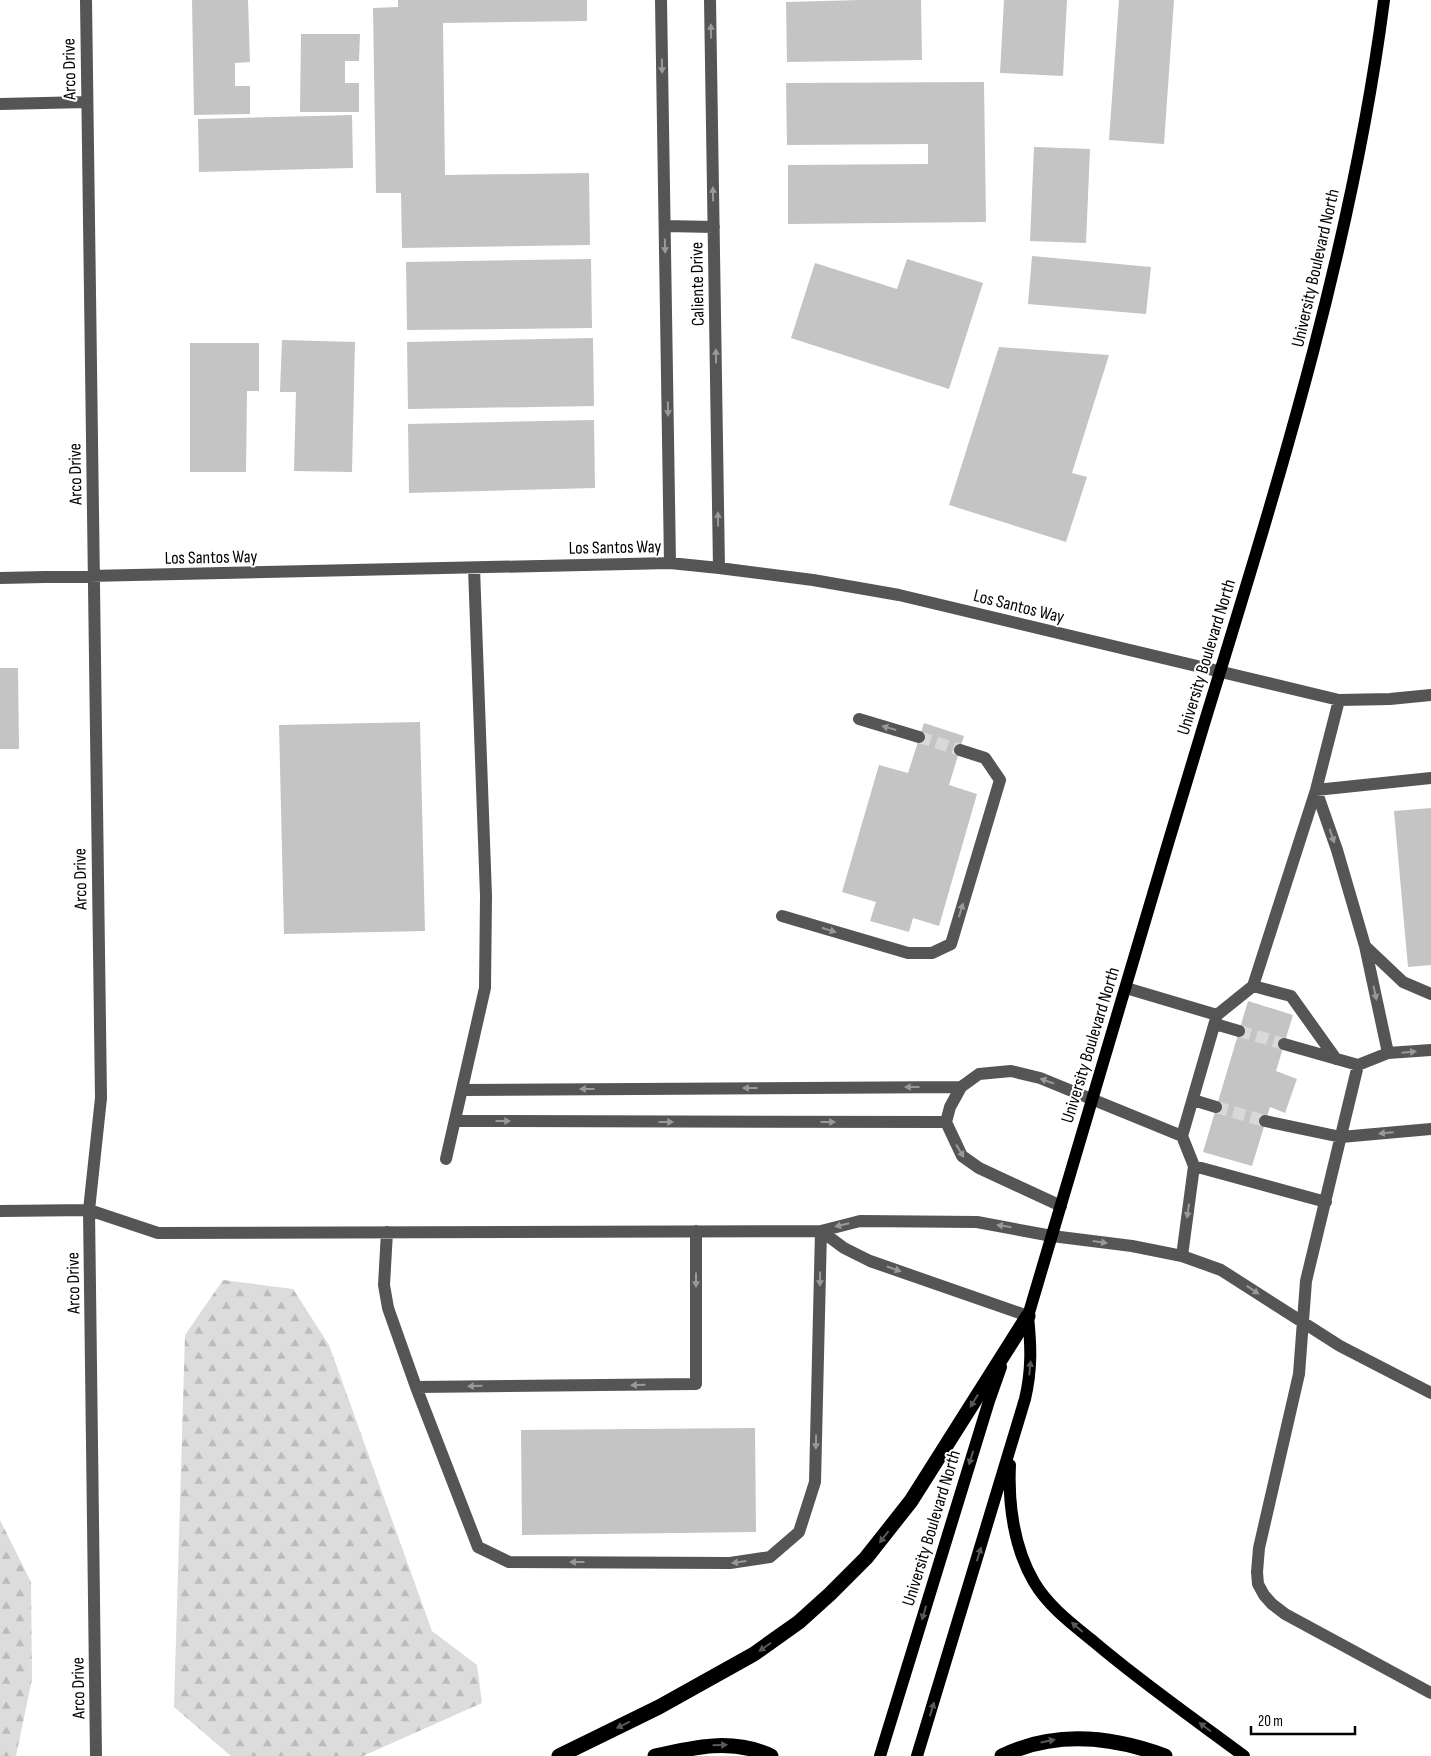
<svg xmlns="http://www.w3.org/2000/svg" width="1431" height="1756" viewBox="0 0 1431 1756" font-family="'Sofia Sans Condensed',sans-serif">
  <style>
    .forest { fill: url(#forest-firs) }
    .building { fill: #c4c4c4 }
    .lines { fill: none; stroke-linecap: round; stroke-linejoin: round }
    .minor-tunnel { stroke: #d9d9d9; stroke-width: 12; stroke-dasharray: 12 6; stroke-linecap: butt }
    .minor { stroke: #555; stroke-width: 12 }
    .major { stroke: #000; stroke-width: 12 }
    .highway { stroke: #000; stroke-width: 15 }
    .oneway { fill: #999 }
    .oneway2 { fill: #595959 }
    .labels { text-anchor: middle; stroke-width: 4; stroke-linejoin: round; paint-order: stroke }
    .street-label { font-size: 18px; fill: #000; stroke: #fff }
  </style>
  <defs>
    <pattern id="forest-firs" width="22" height="20" patternUnits="userSpaceOnUse" patternTransform="scale(1.25)"><rect width="22" height="20" fill="#dcdcdc"/><path d="M5 1l3.5 6h-7zM16 11l3.5 6h-7z" fill="#bbb"/></pattern>
  </defs>
  <rect width="100%" height="100%" fill="#fff"/>
  <path class="forest" d="M223,1280L293,1289L329,1345L432,1631L477,1665L482,1703L363,1756H231L174,1707L185,1335Z
    M0,1520L31,1582L32,1679L16,1756H0Z"/>
  <path class="building" d="M192,0H248L250,62L235,63V86H250V114L194,115Z
    M398,0H587V21L443,23L445,175L589,173L590,245L402,248L401,193H376L373,8L398,7Z
    M860,0H921L922,60L787,62L786,2Z
    M1004,0H1067L1063,76L1000,73Z
    M1119,0H1174L1164,144L1109,140Z
    M301,34H360L359,61H345V83H359V112H300Z
    M984,82L986,222L788,224V165L928,164V144L787,145L786,83Z
    M352,115L353,168L199,172L198,119Z
    M1034,147L1090,149L1086,243L1030,241Z
    M1032,256L1151,267L1146,314L1028,304Z
    M591,259L592,328L407,330L406,262Z
    M907,259L983,283L949,389L791,338L815,263L897,289Z
    M593,338L594,406L408,409L407,342Z
    M282,340L355,342L352,472L294,471L296,392H280Z
    M190,343H259V391H247L246,472H190Z
    M999,347L1109,355L1072,473L1087,477L1066,542L949,505Z
    M594,420L595,488L409,493L408,424Z
    M0,668H18L19,749H0Z
    M420,722L425,931L284,934L279,725Z
    M924,723L964,736L949,785L977,794L939,926L913,918L909,932L870,921L876,902L842,892L879,765L908,773Z
    M1431,808V965L1408,967L1394,811Z
    M1248,1001L1293,1015L1276,1071L1297,1079L1285,1113L1270,1107L1252,1166L1203,1152Z
    M755,1428L756,1532L522,1535L521,1430Z"/>
  <g class="lines">
    <path class="minor-tunnel" d="M919,737L960,750
      M1239,1031L1284,1044
      M1216,1107L1265,1121"/>
    <path class="minor" d="M86,0L101,1098L89,1210L96,1756
      M661,0L670,563
      M710,0L719,568
      M0,104L87,102
      M665,226L714,227
      M0,578L670,563L719,568L813,580L899,595L1339,700L1390,699L1431,695
      M859,719L919,737
      M782,916L908,953H932L951,944L1000,780L985,758L960,750
      M1365,946L1403,982L1431,994
      M1253,986L1291,996L1336,1059
      M1126,988L1217,1015
      M1215,1024L1239,1031
      M1284,1044L1358,1065
      M1431,1050L1388,1053L1358,1065L1306,1281L1299,1374L1259,1548L1257,1572L1258,1584L1264,1595L1272,1604L1285,1614L1431,1693
      M1388,1053L1365,946L1337,850L1316,790L1431,778
      M462,1090L961,1087
      M1193,1100L1216,1107
      M455,1121L946,1122
      M1265,1121L1341,1137L1431,1129
      M446,1159L485,988L486,896L474,568
      M1194,1166L1326,1202
      M1061,1206L979,1168L962,1156L946,1122L950,1107L961,1087L979,1074L1011,1071L1040,1078L1182,1136
      M0,1211L89,1210L158,1233L821,1231L860,1221L977,1222L1052,1236L1132,1246L1182,1256L1221,1270L1340,1346L1431,1393
      M821,1231L844,1248L870,1261L1028,1316
      M387,1232L384,1285L388,1308L416,1387L478,1547L509,1562L730,1563L770,1557L799,1532L815,1482L821,1231
      M1182,1256L1194,1166L1182,1136L1217,1015L1253,986L1316,790L1339,700
      M416,1387L696,1384V1231"/>
    <path class="major" d="M1024,1323L1028,1316C1087,1119 1144,921 1204,724C1277,486 1352,248 1384,0
      M1010,1465C1008,1504 1014,1548 1034,1582C1048,1606 1072,1624 1093,1641C1141,1682 1193,1718 1244,1756
      M880,1756L989,1401L1001,1367
      M917,1756L1025,1399C1032,1370 1031,1345 1028,1316"/>
    <path class="highway" d="M559,1756L659,1707L754,1654L799,1622L830,1594L866,1558L911,1501L1028,1316
      M655,1756C694,1747 733,1738 771,1756
      M1002,1756C1055,1730 1111,1736 1165,1756"/>
  </g>
  <defs><path id="oneway-solid" d="M-6-.8H1V-3.2L6.5 0L1 3.2V.8H-6Z" transform="scale(1.25)"/></defs>
  <g class="oneway">
    <use href="#oneway-solid" transform="translate(711 31) rotate(-91)"/>
    <use href="#oneway-solid" transform="translate(662 66) rotate(89)"/>
    <use href="#oneway-solid" transform="translate(713 194) rotate(-91)"/>
    <use href="#oneway-solid" transform="translate(665 246) rotate(89)"/>
    <use href="#oneway-solid" transform="translate(716 356) rotate(-91)"/>
    <use href="#oneway-solid" transform="translate(668 409) rotate(89)"/>
    <use href="#oneway-solid" transform="translate(718 519) rotate(-91)"/>
    <use href="#oneway-solid" transform="translate(889 728) rotate(-164)"/>
    <use href="#oneway-solid" transform="translate(1332 836) rotate(71)"/>
    <use href="#oneway-solid" transform="translate(961 910) rotate(-73)"/>
    <use href="#oneway-solid" transform="translate(829 930) rotate(17)"/>
    <use href="#oneway-solid" transform="translate(1375 993) rotate(78)"/>
    <use href="#oneway-solid" transform="translate(1409 1052) rotate(-5)"/>
    <use href="#oneway-solid" transform="translate(1047 1081) rotate(-160)"/>
    <use href="#oneway-solid" transform="translate(912 1087) rotate(180)"/>
    <use href="#oneway-solid" transform="translate(750 1088) rotate(180)"/>
    <use href="#oneway-solid" transform="translate(587 1089) rotate(180)"/>
    <use href="#oneway-solid" transform="translate(503 1121)"/>
    <use href="#oneway-solid" transform="translate(666 1122)"/>
    <use href="#oneway-solid" transform="translate(828 1122)"/>
    <use href="#oneway-solid" transform="translate(1386 1133) rotate(175)"/>
    <use href="#oneway-solid" transform="translate(960 1151) rotate(59)"/>
    <use href="#oneway-solid" transform="translate(1188 1211) rotate(98)"/>
    <use href="#oneway-solid" transform="translate(842 1225) rotate(167)"/>
    <use href="#oneway-solid" transform="translate(1004 1226) rotate(-171)"/>
    <use href="#oneway-solid" transform="translate(1100 1242) rotate(8)"/>
    <use href="#oneway-solid" transform="translate(894 1269) rotate(19)"/>
    <use href="#oneway-solid" transform="translate(820 1279) rotate(91)"/>
    <use href="#oneway-solid" transform="translate(696 1280) rotate(90)"/>
    <use href="#oneway-solid" transform="translate(1253 1290) rotate(34)"/>
    <use href="#oneway-solid" transform="translate(638 1385) rotate(179)"/>
    <use href="#oneway-solid" transform="translate(475 1386) rotate(179)"/>
    <use href="#oneway-solid" transform="translate(816 1442) rotate(91)"/>
    <use href="#oneway-solid" transform="translate(577 1562) rotate(-180)"/>
    <use href="#oneway-solid" transform="translate(739 1562) rotate(172)"/>
  </g>
  <g class="oneway2">
    <use href="#oneway-solid" transform="translate(1030 1368) rotate(-84)"/>
    <use href="#oneway-solid" transform="translate(974 1401) rotate(122)"/>
    <use href="#oneway-solid" transform="translate(971 1458) rotate(107)"/>
    <use href="#oneway-solid" transform="translate(884 1537) rotate(128)"/>
    <use href="#oneway-solid" transform="translate(979 1554) rotate(-73)"/>
    <use href="#oneway-solid" transform="translate(924 1613) rotate(107)"/>
    <use href="#oneway-solid" transform="translate(1077 1627) rotate(-139)"/>
    <use href="#oneway-solid" transform="translate(765 1647) rotate(145)"/>
    <use href="#oneway-solid" transform="translate(932 1709) rotate(-73)"/>
    <use href="#oneway-solid" transform="translate(623 1725) rotate(154)"/>
    <use href="#oneway-solid" transform="translate(1205 1727) rotate(-143)"/>
    <use href="#oneway-solid" transform="translate(1048 1741) rotate(-11)"/>
    <use href="#oneway-solid" transform="translate(720 1745) rotate(-1)"/>
  </g>
  <g class="labels">
    <g class="street-label">
      <text transform="translate(69 69) rotate(-91)" y="6">Arco Drive</text>
      <text transform="translate(1315 268) rotate(-77)" y="6">University Boulevard North</text>
      <text transform="translate(697 284) rotate(-91)" y="6">Caliente Drive</text>
      <text transform="translate(75 474) rotate(-91)" y="6">Arco Drive</text>
      <text transform="translate(615 547) rotate(-1)" y="6">Los Santos Way</text>
      <text transform="translate(211 557) rotate(-1)" y="6">Los Santos Way</text>
      <text transform="translate(1019 606) rotate(14)" y="6">Los Santos Way</text>
      <text transform="translate(1206 657) rotate(-73)" y="6">University Boulevard North</text>
      <text transform="translate(80 879) rotate(-91)" y="6">Arco Drive</text>
      <text transform="translate(1090 1045) rotate(-73)" y="6">University Boulevard North</text>
      <text transform="translate(73 1283) rotate(-91)" y="6">Arco Drive</text>
      <text transform="translate(931 1528) rotate(-73)" y="6">University Boulevard North</text>
      <text transform="translate(78 1688) rotate(-91)" y="6">Arco Drive</text>
    </g>
  </g>
  <path d="M1251 1726v8h104v-8" fill="none" stroke="#000000" stroke-width="2.5"/>
  <text x="1258" y="1726" font-size="15" fill="#000000" stroke="#ffffff" stroke-width="4" paint-order="stroke">20 m</text>
</svg>
